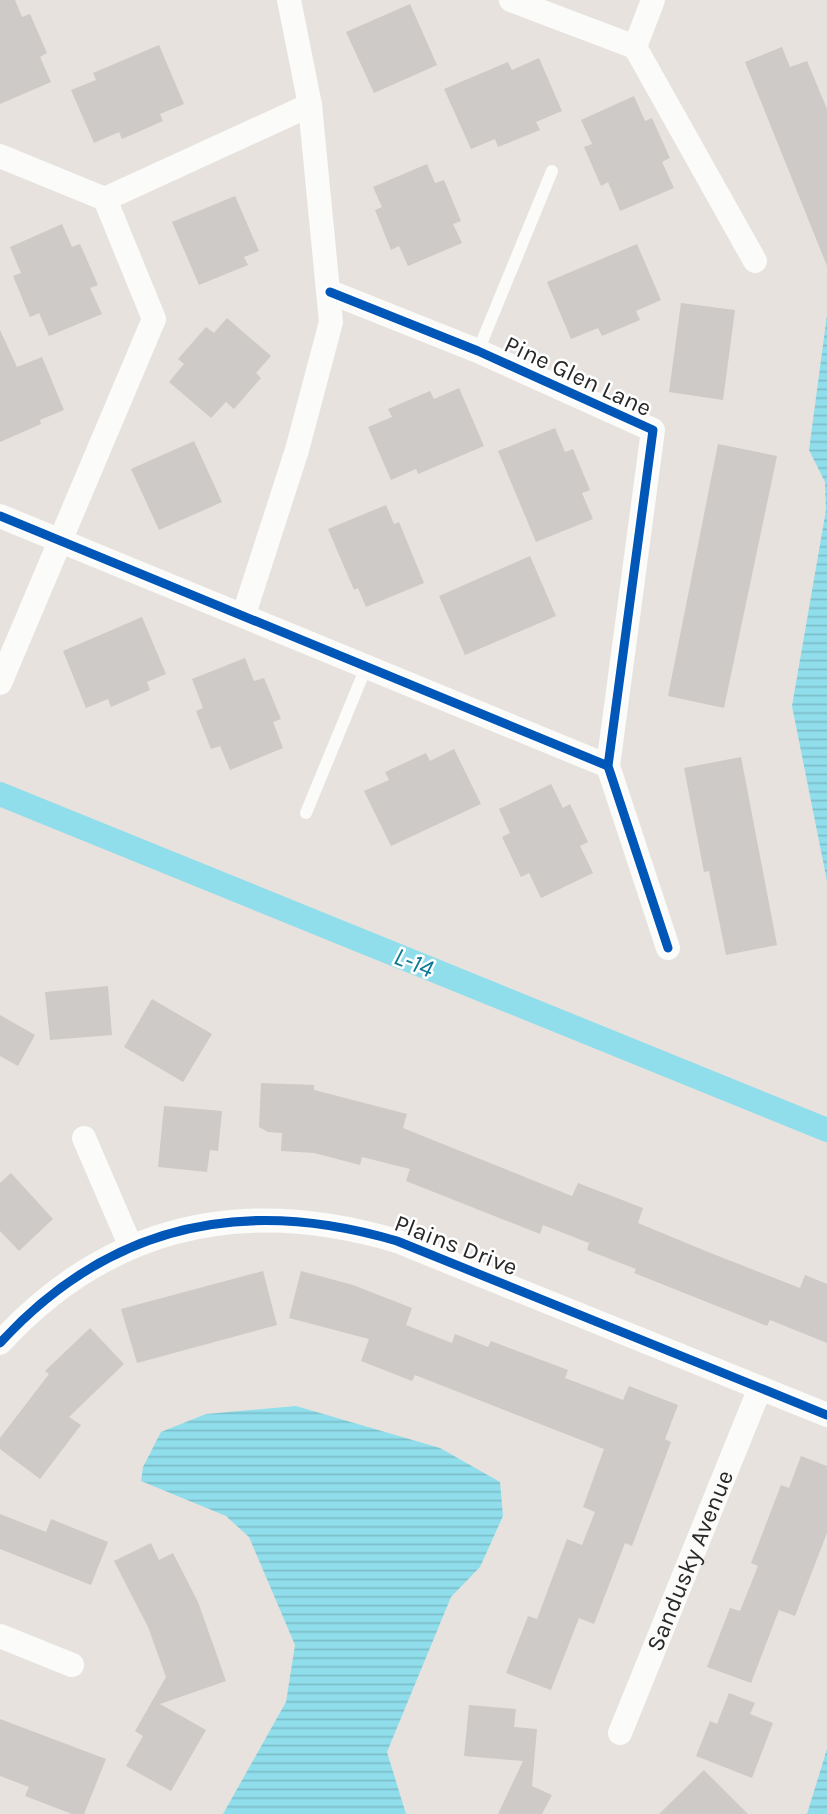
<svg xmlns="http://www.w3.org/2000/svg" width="827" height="1814" viewBox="0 0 827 1814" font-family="Karla,sans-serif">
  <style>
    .water { fill: url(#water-rules) }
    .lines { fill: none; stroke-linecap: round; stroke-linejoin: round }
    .canal { stroke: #90deeb; stroke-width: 24 }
    .building { fill: #cdcac7 }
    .service { stroke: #fbfbfa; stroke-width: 12 }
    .minor { stroke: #fbfbfa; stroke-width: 24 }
    .cycleway-casing { stroke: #fff; stroke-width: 13 }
    .cycleway { stroke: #0057b8; stroke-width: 9 }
    .labels { text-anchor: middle; stroke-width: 5; stroke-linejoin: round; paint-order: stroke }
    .street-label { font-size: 24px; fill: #282828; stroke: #fff }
    .water-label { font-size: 26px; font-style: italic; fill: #0b7a99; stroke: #fff }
  </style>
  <defs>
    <pattern id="water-rules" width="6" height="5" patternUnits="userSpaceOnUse" patternTransform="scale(1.75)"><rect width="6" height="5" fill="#90deeb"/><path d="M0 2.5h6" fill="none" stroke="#7cbeca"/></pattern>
  </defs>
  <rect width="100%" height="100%" fill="#e7e2de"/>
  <path class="water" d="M827,315V881L792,706L826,510L825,482L809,450Z
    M296,1406L440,1448L500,1482L503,1516L480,1567L451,1597L387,1752L406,1814H223L286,1702L295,1645L249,1537L226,1516L141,1481L143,1467L161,1432L206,1414Z
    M827,1749V1814H807Z"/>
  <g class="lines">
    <path class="canal" d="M0,794L827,1130"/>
  </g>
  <path class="building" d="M0,0H15L22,17L30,14L47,53L40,57L51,82L0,104Z
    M410,4L437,65L374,93L346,32Z
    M159,45L184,104L160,114L163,121L122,139L119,132L94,143L71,90L96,80L93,73Z
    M782,47L790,67L807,61L827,109V266L745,62Z
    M539,58L562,111L536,122L540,130L498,147L495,139L471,149L444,89L508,62L512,70Z
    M634,96L645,121L652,118L670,158L662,162L674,188L620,211L608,182L601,186L584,147L592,144L581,120Z
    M427,164L435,183L444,180L461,221L453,224L462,243L408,266L399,246L391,250L375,210L382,207L373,187Z
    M235,196L259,251L244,257L248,265L199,285L172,222Z
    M62,224L72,247L80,244L98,285L90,288L102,314L49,336L39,313L30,317L13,276L21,273L10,247Z
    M637,244L661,300L636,311L640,320L602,336L598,328L571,339L547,282Z
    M681,303L735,310L723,400L669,392Z
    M227,318L271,356L256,373L261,378L234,409L226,402L211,418L169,382L184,364L178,359L206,327L214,333Z
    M0,330L17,367L42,357L64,410L40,420L41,424L0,442Z
    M459,388L484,446L418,474L416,469L391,480L368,427L392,417L388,409L430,391L434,399Z
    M555,428L565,452L573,449L590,490L582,493L593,519L536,542L498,451Z
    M194,441L222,502L159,530L131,469Z
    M718,444L777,456L724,708L668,696Z
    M386,505L394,524L399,522L424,583L366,607L358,588L354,590L328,529Z
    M530,556L556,616L465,655L439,596Z
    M142,617L166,674L147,682L150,690L111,707L108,699L86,708L63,651Z
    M245,658L254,681L264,678L281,719L273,722L283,748L230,770L220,746L211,749L196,711L203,708L192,679Z
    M454,749L481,804L391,846L364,791L389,780L385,772L426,753L430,761Z
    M741,757L777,945L726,955L709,871L704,872L684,768Z
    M551,784L563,808L570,804L588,842L580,846L593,873L541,898L529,873L521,877L502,837L510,833L499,809Z
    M108,986L112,1035L50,1040L45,992Z
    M152,999L212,1034L183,1082L124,1047Z
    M0,1015L35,1035L18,1066L0,1056Z
    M261,1083L314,1085V1090L407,1114L403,1128L572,1196L578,1183L643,1208L638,1223L708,1252L800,1288L805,1275L827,1284V1343L770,1320L767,1326L634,1273L636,1269L587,1250L589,1243L543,1225L540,1234L406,1181L410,1169L362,1157L360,1165L314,1153L281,1151L282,1133L268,1132L259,1127Z
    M164,1106L222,1111L218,1151L210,1150L207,1172L158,1167Z
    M11,1173L53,1219L19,1251L0,1231V1183Z
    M263,1271L277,1325L137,1363L121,1309Z
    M301,1271L353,1285L412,1308L406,1325L452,1343L455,1334L488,1347L491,1341L568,1370L565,1378L623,1400L629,1386L678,1405L665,1439L671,1442L632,1546L625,1543L594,1624L579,1618L551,1690L506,1673L528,1616L537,1619L567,1539L582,1545L595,1512L583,1507L604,1449L415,1375L412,1381L361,1361L369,1339L289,1318Z
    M90,1328L124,1364L69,1417L81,1425L40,1479L0,1449V1438L49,1374L45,1371Z
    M801,1456L827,1466V1533L795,1616L779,1610L751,1683L707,1667L730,1608L740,1611L758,1566L751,1563L781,1485L789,1488Z
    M0,1514L46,1532L51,1519L108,1542L91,1585L0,1549Z
    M151,1543L159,1560L173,1553L198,1602L226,1681L160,1704L206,1730L171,1791L126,1766L143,1736L135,1731L166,1677L148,1627L114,1561Z
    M729,1693L755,1703L750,1714L773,1723L752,1778L696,1756L710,1721L717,1724Z
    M469,1705L516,1709L514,1727L537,1729L532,1786L552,1795L542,1814H498L523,1761L464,1756Z
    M0,1719L106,1759L84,1814H72L25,1796L29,1787L0,1776Z
    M704,1770L748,1814H659Z"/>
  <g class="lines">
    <path class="service" d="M478,351L552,171
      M306,813L367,665"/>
    <g class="minor">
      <path d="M511,0L635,47L755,261"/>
      <path d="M635,47L653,0"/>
      <path d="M0,156L105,199L154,319L0,683"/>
      <path d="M105,199L310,105"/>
      <path d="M330,292L478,351L653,430L608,766L668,948"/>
      <path d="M0,516L608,766"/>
      <path d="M244,614L297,450L331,322L310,105L289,0"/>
      <path d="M84,1138L131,1247"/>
      <path d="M0,1343C110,1223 245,1196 397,1241L827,1415"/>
      <path d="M0,1636L72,1665"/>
      <path id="s1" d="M620,1733L760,1388"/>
    </g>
    <defs>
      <path id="cycleway" d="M330,292L478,351L653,430L608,766L668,948
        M0,516L608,766
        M0,1343C110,1223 245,1196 397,1241L827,1415"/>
    </defs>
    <use href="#cycleway" class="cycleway-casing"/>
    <use href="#cycleway" class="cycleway"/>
  </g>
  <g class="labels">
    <g class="street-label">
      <text transform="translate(578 376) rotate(25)" y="8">Pine Glen Lane</text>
      <text transform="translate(456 1245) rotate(21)" y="8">Plains Drive</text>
      <text dy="8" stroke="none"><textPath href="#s1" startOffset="186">Sandusky Avenue</textPath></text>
    </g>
    <g class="water-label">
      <text transform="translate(414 962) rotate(22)" y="9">L-14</text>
    </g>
  </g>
</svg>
